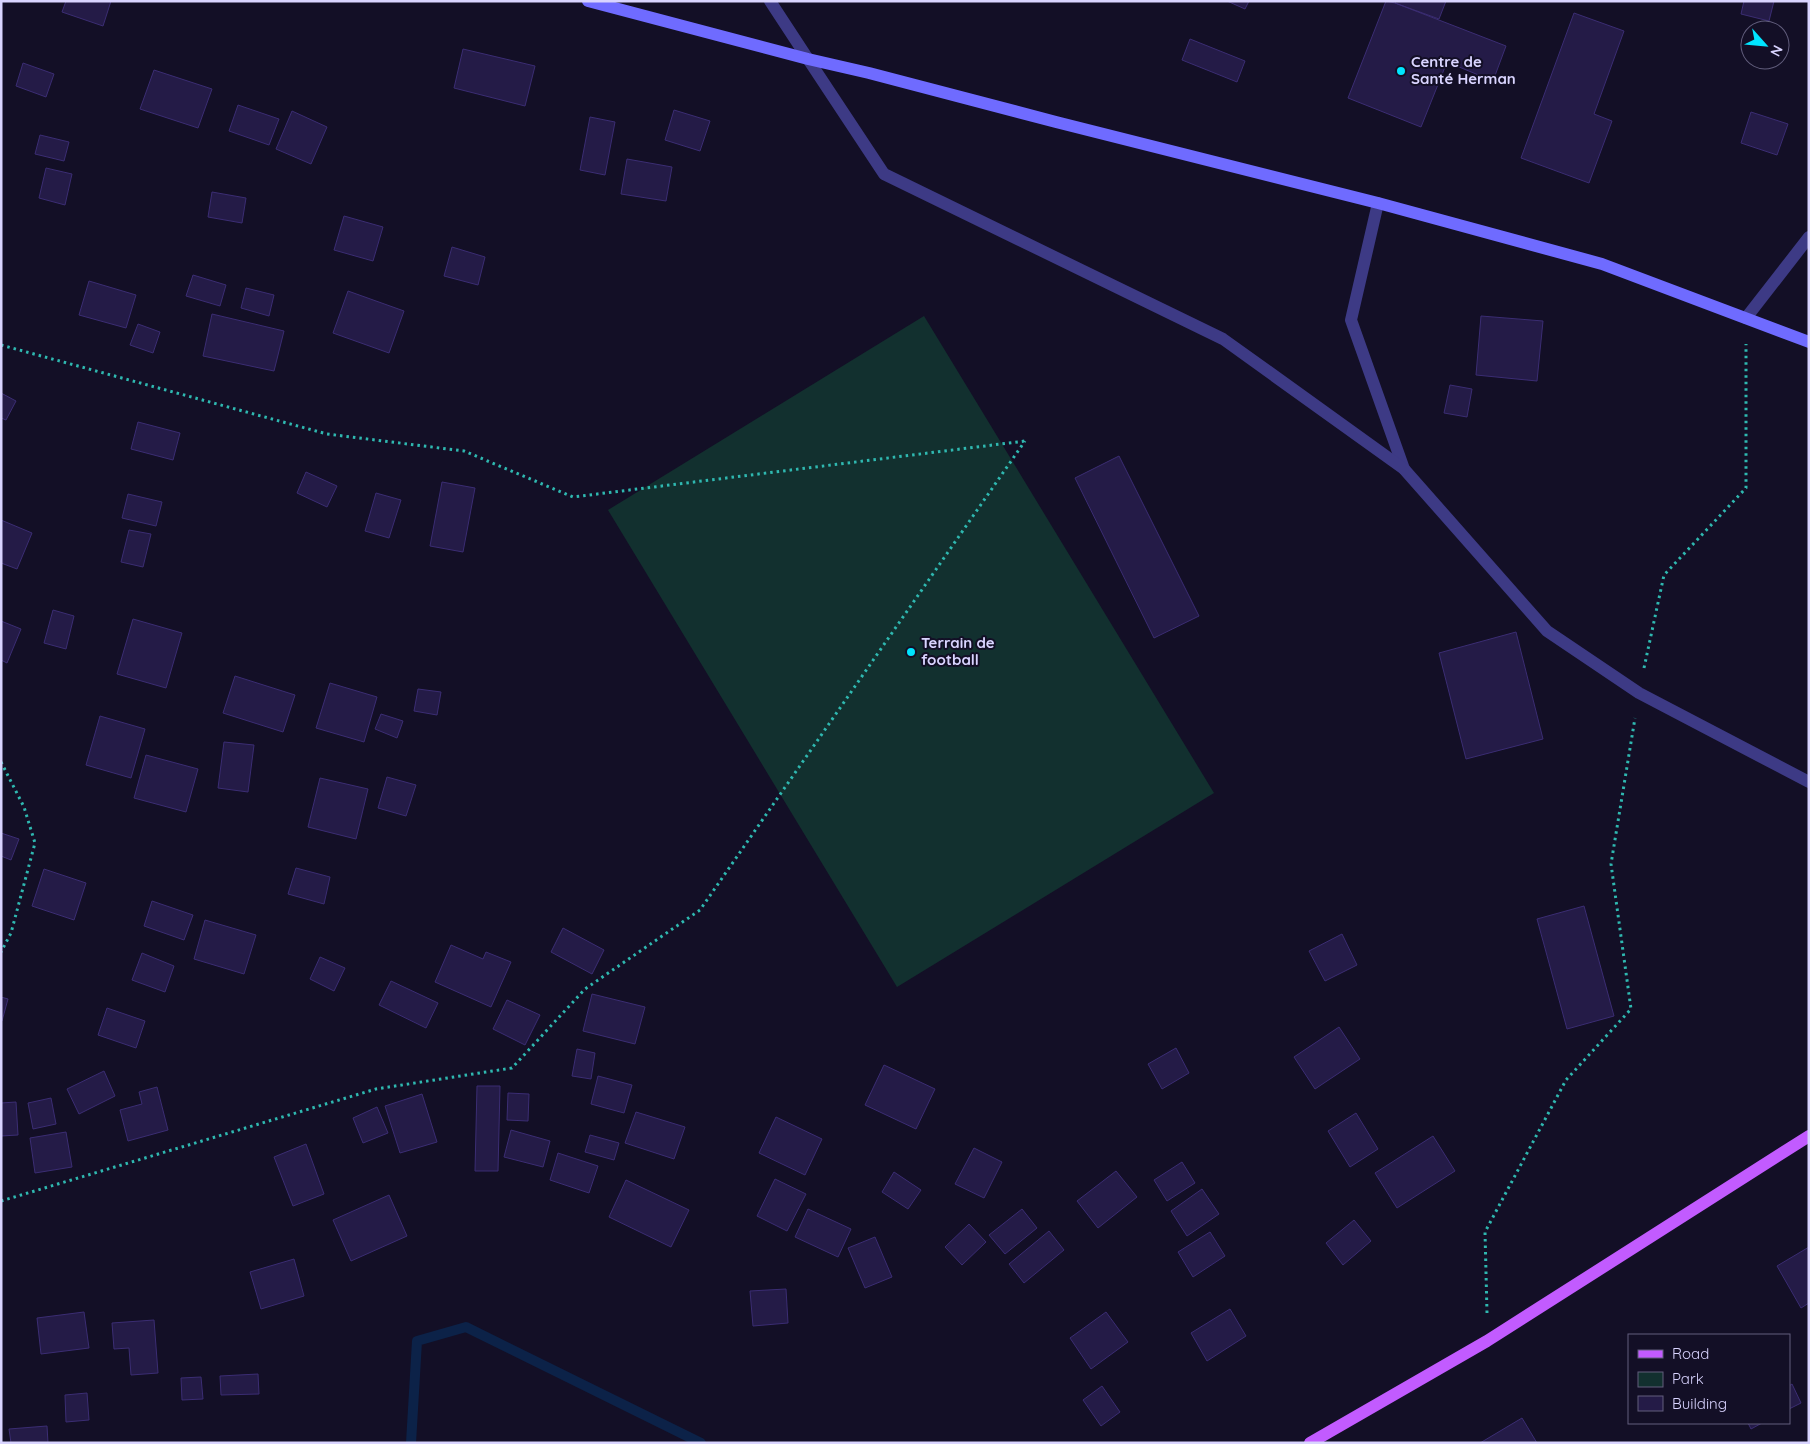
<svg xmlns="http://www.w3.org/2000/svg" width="1810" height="1444" viewBox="0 0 1810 1444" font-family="Quicksand,sans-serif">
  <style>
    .green { fill: #12302f }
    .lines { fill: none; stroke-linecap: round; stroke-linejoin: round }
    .stream { stroke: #0c2248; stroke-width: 10 }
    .building { fill: #241b47; stroke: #3b2d73 }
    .path { stroke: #2fb8b0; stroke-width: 3; stroke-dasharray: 2.5 4; stroke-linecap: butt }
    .minor { stroke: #3d3a85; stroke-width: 12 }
    .tertiary { stroke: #3d3a85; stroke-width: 12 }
    .secondary { stroke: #6f6bff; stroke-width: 12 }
    .primary { stroke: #c25bff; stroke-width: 12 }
    .poi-dot { fill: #00e5ff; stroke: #130f26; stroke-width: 2 }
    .labels { text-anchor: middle; stroke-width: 4; stroke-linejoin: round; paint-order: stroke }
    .poi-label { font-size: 15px; font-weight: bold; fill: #d9d4ff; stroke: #130f26; text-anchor: start }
  </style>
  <rect width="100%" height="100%" fill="#130f26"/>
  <path class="green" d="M924,316L1214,793L897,987L608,510Z"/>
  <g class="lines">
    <path class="stream" d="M411,1443L417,1341L466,1327L701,1443"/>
  </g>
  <path class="building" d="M66,1H111L103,26L62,12Z
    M1227,1H1249L1245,9Z
    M1386,1L1395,3L1506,46L1493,81L1447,62L1421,127L1348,98Z
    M1396,1H1446L1439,19L1395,3Z
    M1744,1H1774L1769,21L1741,14Z
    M1574,13L1624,31L1594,114L1612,121L1589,183L1521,158Z
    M1190,39L1245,61L1237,82L1182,60Z
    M463,49L535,66L525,106L454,88Z
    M23,63L54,74L46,97L16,86Z
    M154,70L212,89L198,128L140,109Z
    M238,105L279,119L269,145L229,131Z
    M674,110L710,121L700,151L665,140Z
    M292,111L327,127L311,164L276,149Z
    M1751,112L1788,124L1777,155L1741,143Z
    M590,117L615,122L605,175L580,170Z
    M40,135L69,142L64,161L35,154Z
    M627,159L672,167L666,201L621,194Z
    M46,168L72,174L65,205L39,198Z
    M212,192L246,198L242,223L208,217Z
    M344,216L383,227L373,261L334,250Z
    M452,247L485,257L478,285L444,276Z
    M193,275L226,285L220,306L186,296Z
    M89,281L136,295L126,328L79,315Z
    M246,288L274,295L269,316L241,308Z
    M348,291L404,311L389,353L333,333Z
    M212,314L284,331L274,371L203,356Z
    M1481,316L1543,321L1537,381L1476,375Z
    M138,324L160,332L153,353L130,345Z
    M1450,385L1472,389L1467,417L1444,413Z
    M1,393L16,401L6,420L1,418Z
    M138,422L180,433L173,460L131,449Z
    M1119,456L1199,616L1154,638L1075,478Z
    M306,472L337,486L327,507L297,493Z
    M442,482L475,488L463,552L430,546Z
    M376,493L401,500L389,538L365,531Z
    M128,494L162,502L156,526L122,518Z
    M1,520L32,533L17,569L1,563Z
    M129,530L151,534L143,567L121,562Z
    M53,610L74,616L66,649L44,643Z
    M133,619L182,633L166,688L117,674Z
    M1,621L21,629L7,663L1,660Z
    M1516,632L1543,739L1466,759L1439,653Z
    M235,676L295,695L283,732L223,713Z
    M330,683L377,697L364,742L316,728Z
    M418,689L441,692L437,715L414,711Z
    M381,714L403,721L397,738L375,729Z
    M100,716L145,729L131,778L86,765Z
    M224,742L254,745L248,792L218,788Z
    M146,755L198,769L186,812L134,798Z
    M387,777L416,785L406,816L378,808Z
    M320,778L368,789L356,839L308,827Z
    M1,833L19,839L11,860L1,856Z
    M296,868L330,877L324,904L288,894Z
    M44,869L86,883L74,920L32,906Z
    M152,901L193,915L184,940L144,926Z
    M1584,906L1614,1016L1567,1029L1537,919Z
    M205,920L256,935L244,974L194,959Z
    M563,928L604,950L592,974L551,952Z
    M1342,934L1357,965L1325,981L1309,951Z
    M451,945L483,959L486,952L511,962L491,1007L435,982Z
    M142,953L174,966L165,992L132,980Z
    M320,957L345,968L334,991L310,979Z
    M391,981L438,1003L426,1028L379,1005Z
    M592,994L645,1007L635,1044L583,1031Z
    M1,997L8,999L2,1021H1Z
    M507,1000L540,1015L525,1045L493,1029Z
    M107,1008L145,1021L136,1048L98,1035Z
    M1339,1027L1360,1059L1315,1089L1294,1057Z
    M1176,1048L1189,1073L1162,1089L1148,1064Z
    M577,1049L595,1053L591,1079L572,1076Z
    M884,1065L935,1089L916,1129L865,1105Z
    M104,1071L115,1096L79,1114L67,1089Z
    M598,1076L632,1085L624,1113L591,1104Z
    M477,1086H500L498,1171H475Z
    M157,1087L168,1130L128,1141L120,1110L142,1104L139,1092Z
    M508,1093L529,1094L528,1121L507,1120Z
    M422,1094L437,1142L400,1153L385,1106Z
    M51,1098L56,1124L33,1129L28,1103Z
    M16,1102L18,1135L1,1136V1103Z
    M377,1107L388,1133L363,1143L353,1118Z
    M636,1112L685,1127L674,1159L625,1143Z
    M1356,1113L1378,1149L1350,1167L1328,1131Z
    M776,1117L822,1139L805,1175L759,1153Z
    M511,1130L550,1141L543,1167L504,1157Z
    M66,1132L72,1167L35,1173L30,1138Z
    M590,1135L619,1143L614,1160L585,1152Z
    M1433,1136L1455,1171L1397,1208L1375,1173Z
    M306,1144L324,1194L293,1206L274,1157Z
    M974,1148L1002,1162L984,1198L955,1184Z
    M558,1153L598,1166L589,1193L550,1180Z
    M1182,1162L1195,1183L1167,1201L1154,1180Z
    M1116,1171L1137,1197L1098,1228L1077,1201Z
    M894,1172L921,1190L908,1209L882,1192Z
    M775,1179L806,1194L787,1231L757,1216Z
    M626,1180L689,1210L671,1247L609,1217Z
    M1202,1189L1219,1214L1187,1236L1171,1211Z
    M389,1195L407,1236L351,1261L333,1220Z
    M808,1209L851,1229L838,1257L795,1237Z
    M1022,1209L1037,1228L1005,1254L989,1235Z
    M1354,1220L1371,1241L1343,1265L1326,1243Z
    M969,1224L986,1242L962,1265L945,1247Z
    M1049,1231L1064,1250L1024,1283L1009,1264Z
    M1210,1232L1225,1256L1193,1277L1178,1252Z
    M875,1237L892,1277L865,1288L848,1248Z
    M1809,1247V1303L1801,1308L1777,1266Z
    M294,1259L304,1296L261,1309L250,1272Z
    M786,1289L788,1323L753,1326L750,1291Z
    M1230,1309L1246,1336L1207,1361L1191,1333Z
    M84,1312L89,1348L41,1354L37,1318Z
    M1106,1312L1128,1342L1091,1369L1070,1338Z
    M154,1320L158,1373L131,1375L129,1348L114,1349L112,1323Z
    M258,1374L259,1394L221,1395L220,1376Z
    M201,1377L203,1399L182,1400L181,1378Z
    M1792,1384L1801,1403L1789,1409V1386Z
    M1102,1386L1120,1412L1101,1426L1083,1400Z
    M87,1393L89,1420L66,1422L65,1395Z
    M1522,1418L1537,1443H1480Z
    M1748,1423H1762L1751,1429Z
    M47,1426L48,1443H11L9,1429Z"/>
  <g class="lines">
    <path class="path" d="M1,345L327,434L464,451L573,497L1025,441
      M1644,668L1664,575L1746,488V344
      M1,762L24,807L35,843L11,933L1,952
      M1,1201L376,1089L512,1068L585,989L700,910L1025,441
      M1487,1313L1485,1232L1566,1080L1631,1009L1611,864L1635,718"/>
    <path class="minor" d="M770,1L808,59
      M1378,203L1351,320L1404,469
      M1746,318L1809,237"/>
    <path class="tertiary" d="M808,59L884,174L1223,339L1404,469L1547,631L1639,693L1809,782"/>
    <path class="secondary" d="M588,1L808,59L869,73L1056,122L1378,203L1602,264L1809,342"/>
    <path class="primary" d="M1310,1443L1487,1341L1809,1136"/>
  </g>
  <g class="poi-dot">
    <circle cx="1401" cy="71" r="5"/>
    <circle cx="911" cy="652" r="5"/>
  </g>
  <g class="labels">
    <g class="poi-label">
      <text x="1411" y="67">Centre de<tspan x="1411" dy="17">Santé Herman</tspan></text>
      <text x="921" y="648">Terrain de<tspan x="921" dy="17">football</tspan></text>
    </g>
  </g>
  <rect width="1810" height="1444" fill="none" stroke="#d9d4ff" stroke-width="5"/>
  <rect x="1628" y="1334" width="162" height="90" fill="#130f26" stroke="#625e7d"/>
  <rect x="1638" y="1350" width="25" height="8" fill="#c25bff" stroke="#625e7d"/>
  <text x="1672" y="1359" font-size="15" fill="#d9d4ff">Road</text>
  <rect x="1638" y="1372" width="25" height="15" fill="#12302f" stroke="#625e7d"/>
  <text x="1672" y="1384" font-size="15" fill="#d9d4ff">Park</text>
  <rect x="1638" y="1396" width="25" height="15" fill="#241b47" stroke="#625e7d"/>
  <text x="1672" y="1409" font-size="15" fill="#d9d4ff">Building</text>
  <g transform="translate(1765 45) rotate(117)"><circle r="24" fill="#130f26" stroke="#625e7d"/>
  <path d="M0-4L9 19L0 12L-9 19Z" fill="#00e5ff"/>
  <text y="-8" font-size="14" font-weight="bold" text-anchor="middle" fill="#d9d4ff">N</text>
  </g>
</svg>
